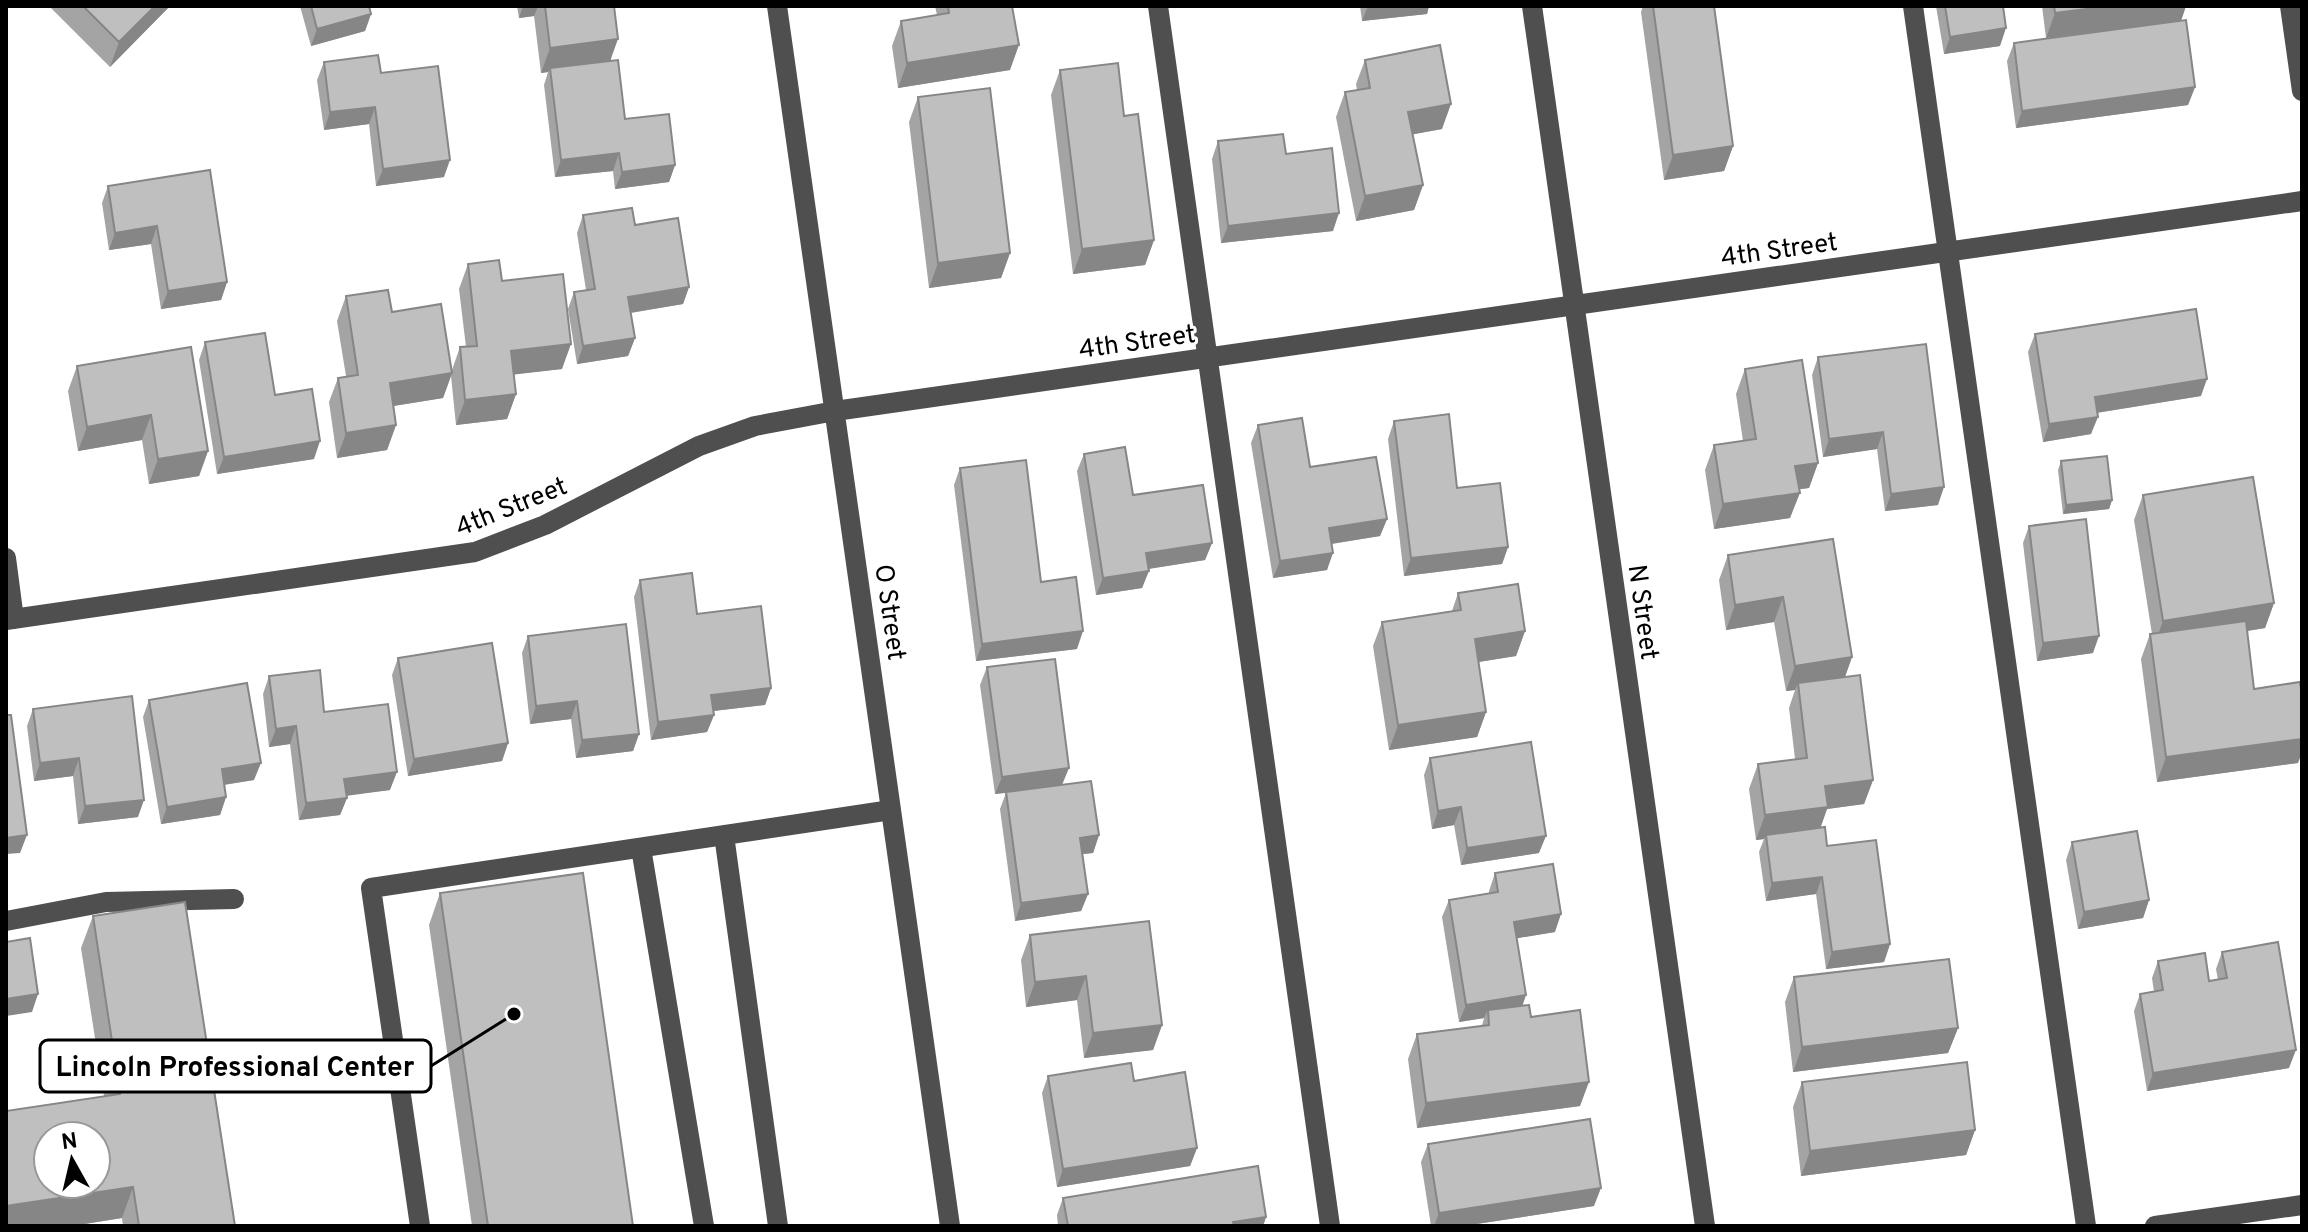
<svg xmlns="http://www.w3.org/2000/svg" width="2308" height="1232" viewBox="0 0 2308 1232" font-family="Overpass,sans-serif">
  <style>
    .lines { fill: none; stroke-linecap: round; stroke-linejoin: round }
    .minor { stroke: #4f4f4f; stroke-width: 20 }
    .wall { fill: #a4a4a4 }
    .shaded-wall { fill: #868686 }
    .building { fill: #bfbfbf; stroke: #868686; stroke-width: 2; fill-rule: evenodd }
    .labels { text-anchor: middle; stroke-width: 6; stroke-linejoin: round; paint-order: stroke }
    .street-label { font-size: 26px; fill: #000; stroke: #fff }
    .leader { fill: none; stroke: #000; stroke-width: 3 }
    .callout-dot { fill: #000; stroke: #fff; stroke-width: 3 }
    .callout { fill: #fff; stroke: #000; stroke-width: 3 }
    .callout-label { font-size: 28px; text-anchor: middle; font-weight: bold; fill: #000 }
  </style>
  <rect width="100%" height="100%" fill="#fff"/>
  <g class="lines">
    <path class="minor" d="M777,6L950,1226
      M1158,6L1330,1226
      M1532,6L1705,1226
      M1913,6L2086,1226
      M2290,6L2302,91
      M6,558L14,619
      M6,620L475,552L545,525L699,446L755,426L835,411L2302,201
      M724,835L778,1226
      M641,848L704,1226
      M6,921L106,902L234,899
      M420,1226L371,888L891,810
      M2155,1226L2302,1205"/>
  </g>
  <path class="wall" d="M49,6H170L110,67Z
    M300,6H375L369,8L371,14L365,31L311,46Z
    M517,6H614L611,60L625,119L675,165L669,182L615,189L613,171L555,177L544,85L548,72L541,73L534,16L519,18Z
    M935,6H1012L1010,70L898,88L892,46L901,21L937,15Z
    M1360,6H1429L1427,14L1362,21Z
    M1643,6H1714L1733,146L1724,171L1664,180L1641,12Z
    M1936,6H2003L2000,46L1944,54Z
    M2042,6H2186L2181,20L2195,87L2188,105L2016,128L2007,61L2014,43L2139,26L2046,38Z
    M1365,60L1442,129L1413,134L1423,185L1414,210L1356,221L1336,117L1345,92L1357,90L1356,84Z
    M324,62L381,73L444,177L376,186L369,124L324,130L317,80Z
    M1060,70L1124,116L1154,240L1145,265L1073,274L1051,95Z
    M918,97L1010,253L1001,278L929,288L909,122Z
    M1218,141L1286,154L1333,231L1221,243L1212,159Z
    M108,186L227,282L221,300L161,309L151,244L109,250L102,203Z
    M583,215L635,225L689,287L683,304L631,313L635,338L628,356L577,364L568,309L574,292L586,290L577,233Z
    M468,264L502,281L562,369L514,374L516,394L507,419L456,425L451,376L443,398L393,406L396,425L387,450L337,458L329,402L338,378L346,376L337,321L346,296L392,312L452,370L460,347H466L459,289Z
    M2035,334L2201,396L2097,413L2091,434L2043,442L2028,352Z
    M205,342L275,395L314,459L217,474L199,360Z
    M1926,344L1938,505L1885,511L1877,449L1823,457L1812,375L1818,357Z
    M77,366L208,451L199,476L149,484L142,440L78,451L68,391Z
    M1745,369L1818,463L1809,488L1799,489L1790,518L1714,529L1705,470L1714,445L1743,441L1736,394Z
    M1394,421L1457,488L1508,547L1502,564L1404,576L1388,439Z
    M1258,425L1310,467L1387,519L1380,536L1332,544L1327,570L1273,578L1251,443Z
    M1084,454L1133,495L1212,543L1205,560L1149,569L1142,588L1096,595L1077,471Z
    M2061,461L2112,500L2109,509L2063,514L2058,470Z
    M960,468L1077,649L976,661L954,485Z
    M2143,495L2274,603L2265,628L2247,631L2254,689L2298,763L2157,782L2141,659L2150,634H2152L2134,520Z
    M2029,526L2093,653L2037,661L2023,543Z
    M1833,539L1852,657L1845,677L1873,780L1864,804L1827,809L1820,828L1827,846L1890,944L1884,962L1826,969L1816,894L1766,901L1759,852L1764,839L1756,840L1749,789L1758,764L1795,759L1789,708L1795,690L1786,691L1774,622L1726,630L1719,580L1728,555Z
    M640,580L697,614L771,688L765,705L713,711L714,715L707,732L651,740L634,597Z
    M1458,593L1525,631L1516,656L1478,662L1486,712L1477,737L1389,750L1373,646L1382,622L1452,611Z
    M528,636L639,734L633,751L576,758L571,719L530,724L522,653Z
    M398,658L508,743L502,761L408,776L392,675Z
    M987,667L1063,785L1099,835L1093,853L1082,854L1088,894L1081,911L1015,921L1000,809L1006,793L995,794L980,685Z
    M269,676L324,712L390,790L346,795L347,798L340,815L299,820L290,744L269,747L263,694Z
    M149,700L254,780L224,785L226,797L220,815L161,824L143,717Z
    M33,709L138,817L78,824L73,776L34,781L27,726Z
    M1430,758L1539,853L1461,865L1454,825L1432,829L1424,775Z
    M2072,842L2149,900L2143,918L2078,929L2066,860Z
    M1495,873L1555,932L1516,938L1522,1005L1531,1017L1580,1106L1417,1128L1408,1059L1417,1034L1482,1026L1484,1018L1459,1022L1442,917L1449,900L1489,893V891Z
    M440,893L633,1226H472L429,925Z
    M93,916L235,1226H123L122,1218L72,1226H6L104,1096L81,948Z
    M1030,935L1162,1025L1153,1050L1084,1058L1077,1000L1026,1007L1021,960Z
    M2222,952L2289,1068L2147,1091L2134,1011L2140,994L2154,992L2152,978L2158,961L2209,981L2218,980L2216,969Z
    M1794,977L1958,1028L1948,1053L1793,1072L1785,1002Z
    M1048,1076L1134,1081L1197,1148L1190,1166L1057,1187L1042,1093Z
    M1802,1082L1975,1130L1966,1155L1801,1176L1793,1107Z
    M1428,1144L1594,1206L1463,1226H1431L1421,1162Z
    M1063,1198L1266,1217L1263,1226H1058L1057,1215Z"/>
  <path class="shaded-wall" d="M155,6H170L110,67L119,42Z
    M523,6H538L534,16L519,18Z
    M1368,6H1429L1427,14L1362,21Z
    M2110,6H2186L2181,21L2046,38L2055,13Z
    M371,14L365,31L311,46L317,29Z
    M2006,28L2000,46L1944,54L1950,37Z
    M618,39L609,64L550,68L548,72L541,73L550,48Z
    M1019,45L1010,70L898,88L907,63Z
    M2195,87L2188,105L2016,128L2022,111Z
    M1451,104L1442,129L1399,137L1408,112Z
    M375,107L369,124L324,130L330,112Z
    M1733,146L1724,171L1664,180L1673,155Z
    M619,153L613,171L555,177L561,160Z
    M450,160L444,177L376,186L383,169Z
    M675,165L669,182L615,189L622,172Z
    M1423,185L1414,210L1356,221L1365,196Z
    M1339,213L1333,231L1221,243L1228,226Z
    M157,226L151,244L109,250L115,233Z
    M1154,240L1145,265L1073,274L1082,249Z
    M1010,253L1001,278L929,288L938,263Z
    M227,282L221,300L161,309L168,291Z
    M689,287L683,304L622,314L628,297Z
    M635,338L628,356L577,364L583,346Z
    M571,344L562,369L502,376L511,351Z
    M452,373L443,398L381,408L390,383Z
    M2207,379L2201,396L2088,414L2095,397Z
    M516,394L507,419L456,425L465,400Z
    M151,415L142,440L78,451L87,427Z
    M2098,417L2091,434L2043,442L2049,424Z
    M396,425L387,450L337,458L346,433Z
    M1883,432L1877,449L1823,457L1829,439Z
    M320,441L314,459L217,474L224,457Z
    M208,451L199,476L149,484L158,459Z
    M1818,463L1809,488L1786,491L1795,466Z
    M1944,487L1938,505L1885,511L1891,494Z
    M1800,493L1790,518L1714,529L1723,504Z
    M2112,500L2109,509L2063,514L2066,505Z
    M1387,519L1380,536L1323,545L1329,528Z
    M1212,543L1205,560L1140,570L1146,553Z
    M1508,547L1502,564L1404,576L1411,558Z
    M1333,553L1327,570L1273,578L1280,561Z
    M1149,571L1142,588L1096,595L1103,578Z
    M1783,597L1774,622L1726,630L1735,605Z
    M2274,603L2265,628L2154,646L2163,621Z
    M1083,631L1077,649L976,661L982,644Z
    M1525,631L1516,656L1466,664L1475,639Z
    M2099,636L2093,653L2037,661L2043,643Z
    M1852,657L1843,682L1798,683L1795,690L1786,691L1795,666Z
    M771,688L765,705L705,712L711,695Z
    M577,701L571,719L530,724L536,706Z
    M1486,712L1477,737L1389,750L1398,725Z
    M714,715L707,732L651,740L658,722Z
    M296,726L290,744L269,747L276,729Z
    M639,734L633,751L576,758L582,740Z
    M2302,739V753L2298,763L2157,782L2166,757Z
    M508,743L502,761L408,776L414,759Z
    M79,758L73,776L34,781L40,763Z
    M261,763L254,780L215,786L222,769Z
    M1069,768L1062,785L995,794L1002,777Z
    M397,772L390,790L338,797L344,779Z
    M1873,780L1864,804L1827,809L1819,832L1766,835L1764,839L1756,840L1765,815L1825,786Z
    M226,797L220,815L161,824L167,807Z
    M347,798L340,815L299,820L306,803Z
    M144,800L138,817L78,824L85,806Z
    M1461,807L1454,825L1432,829L1438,811Z
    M27,835L20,853L6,854V838Z
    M1099,835L1093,853L1073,855L1080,838Z
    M1546,836L1539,853L1461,865L1467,848Z
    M1822,877L1816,894L1766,901L1772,883Z
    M1088,894L1081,911L1015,921L1021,903Z
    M2149,900L2143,918L2078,929L2084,912Z
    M1561,914L1555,932L1507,940L1514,922Z
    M1890,944L1884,962L1826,969L1832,952Z
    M1086,976L1077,1000L1026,1007L1035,982Z
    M38,994L32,1012L6,1016V999Z
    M1526,995L1520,1013L1488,1010L1484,1018L1459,1022L1466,1005Z
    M1162,1025L1153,1050L1084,1058L1093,1033Z
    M1958,1028L1948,1053L1793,1072L1802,1047Z
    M2296,1050L2289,1068L2147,1091L2153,1073Z
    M1589,1082L1580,1106L1417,1128L1426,1103Z
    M1975,1130L1966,1155L1801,1176L1810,1151Z
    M1197,1148L1190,1166L1057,1187L1063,1169Z
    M133,1187L122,1218L72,1226H6V1206Z
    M1601,1188L1594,1206L1463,1226H1434L1439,1213Z
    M1266,1217L1263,1226H1232L1233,1222Z"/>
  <path class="building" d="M83,6H155L119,42Z
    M311,6H369L371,14L317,29Z
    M545,6H614L618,39L550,48Z
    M948,6H1012L1019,45L907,63L901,21L949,13Z
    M1653,6H1714L1733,146L1673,155Z
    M1945,6H2003L2006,28L1950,37Z
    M2054,6H2110L2055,13Z
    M2186,20L2195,87L2022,111L2014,43Z
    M1440,45L1451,104L1408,112L1423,185L1365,196L1345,92L1370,88L1365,60Z
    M378,55L381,73L438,66L450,160L383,169L375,107L330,112L324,62Z
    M618,60L625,119L669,114L675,165L622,172L619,153L561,160L550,68Z
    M1118,63L1124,116L1138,114L1154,240L1082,249L1060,70Z
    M990,88L1010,253L938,263L918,97Z
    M1283,134L1286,154L1332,148L1339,213L1228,226L1218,141Z
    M210,170L227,282L168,291L157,226L115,233L108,186Z
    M632,208L635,225L678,218L689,287L628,297L635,338L583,346L574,292L595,289L583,215Z
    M499,260L502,281L563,274L571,344L511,351L516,394L465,400L460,347L477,346L468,264Z
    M388,290L392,312L441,304L452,373L390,383L396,425L346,433L338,378L358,375L346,296Z
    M2196,309L2207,379L2095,397L2098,417L2049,424L2035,334Z
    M265,333L275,395L312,389L320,441L224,457L205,342Z
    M1926,344L1944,487L1891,494L1883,432L1829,439L1818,357Z
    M191,347L208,451L158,459L151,415L87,427L77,366Z
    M1802,360L1818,463L1795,466L1800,493L1723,504L1714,445L1756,439L1745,369Z
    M1449,414L1457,488L1500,483L1508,547L1411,558L1394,421Z
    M1302,418L1310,467L1376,457L1387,519L1329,528L1333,553L1280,561L1258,425Z
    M1125,447L1133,495L1203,485L1212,543L1146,553L1149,571L1103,578L1084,454Z
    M2107,456L2112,500L2066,505L2061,461Z
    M1026,460L1041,582L1076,577L1083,631L982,644L960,468Z
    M2253,477L2274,603L2163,621L2143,495Z
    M2086,519L2099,636L2043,643L2029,526Z
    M1833,539L1852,657L1795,666L1783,597L1735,605L1728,555Z
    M692,573L697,614L761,606L771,688L711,695L714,715L658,722L640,580Z
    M1518,584L1525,631L1475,639L1486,712L1398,725L1382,622L1461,610L1458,593Z
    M2246,621L2254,689L2300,682L2302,697V739L2166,757L2150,634Z
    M626,624L639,734L582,740L577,701L536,706L528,636Z
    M492,643L508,743L414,759L398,658Z
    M1055,659L1069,768L1002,777L987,667Z
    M320,670L324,712L388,704L397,772L344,779L347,798L306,803L296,726L276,729L269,676Z
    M1860,675L1873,780L1825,786L1828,807L1765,815L1758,764L1807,758L1798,683Z
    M247,683L261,763L222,769L226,797L167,807L149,700Z
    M132,696L144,800L85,806L79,758L40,763L33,709Z
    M6,715H11L27,835L6,838Z
    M1531,742L1546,836L1467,848L1461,807L1438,811L1430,758Z
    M1091,781L1099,835L1080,838L1088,894L1021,903L1006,792Z
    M1825,827L1827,846L1876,840L1890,944L1832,952L1822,877L1772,883L1766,835Z
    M2137,831L2149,900L2084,912L2072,842Z
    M1553,864L1561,914L1514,922L1526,995L1466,1005L1449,900L1498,892L1495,873Z
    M583,873L633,1226H488L440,893Z
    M185,902L235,1226H139L133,1187L6,1206V1111L120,1094L93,916ZM48,1136H96V1184H48Z
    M1149,921L1162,1025L1093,1033L1086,976L1035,982L1030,935Z
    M30,938L38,994L6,999V942Z
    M2278,942L2296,1050L2153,1073L2140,994L2163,990L2158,961L2205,953L2209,981L2227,978L2222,952Z
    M1949,959L1958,1028L1802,1047L1794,977Z
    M1529,1005L1531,1017L1580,1010L1589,1082L1426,1103L1417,1034L1489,1025L1488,1010Z
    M1967,1062L1975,1130L1810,1151L1802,1082Z
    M1131,1063L1134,1081L1185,1072L1197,1148L1063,1169L1048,1076Z
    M1590,1119L1601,1188L1439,1213L1428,1144Z
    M1258,1166L1266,1217L1233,1222L1234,1226H1068L1063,1198Z"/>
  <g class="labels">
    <g class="street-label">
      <text transform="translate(1779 249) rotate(-8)" y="9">4th Street</text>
      <text transform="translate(1137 341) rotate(-8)" y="9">4th Street</text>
      <text transform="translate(511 506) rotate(-22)" y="9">4th Street</text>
      <text transform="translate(891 612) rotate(82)" y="9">O Street</text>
      <text transform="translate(1644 612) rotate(82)" y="9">N Street</text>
    </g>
  </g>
  <path class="leader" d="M514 1014L431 1066"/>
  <circle class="callout-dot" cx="514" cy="1014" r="8"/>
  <rect class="callout" x="40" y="1040" width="391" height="52" rx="8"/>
  <g class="callout-label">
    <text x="235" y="1076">Lincoln Professional Center</text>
  </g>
  <rect width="2308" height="1232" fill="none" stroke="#000000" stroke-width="16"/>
  <g transform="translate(72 1160) rotate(352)"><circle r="38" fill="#ffffff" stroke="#999999" stroke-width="2"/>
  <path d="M0-6L14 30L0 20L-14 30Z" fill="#000000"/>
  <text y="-12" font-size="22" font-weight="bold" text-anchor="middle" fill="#000000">N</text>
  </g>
</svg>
